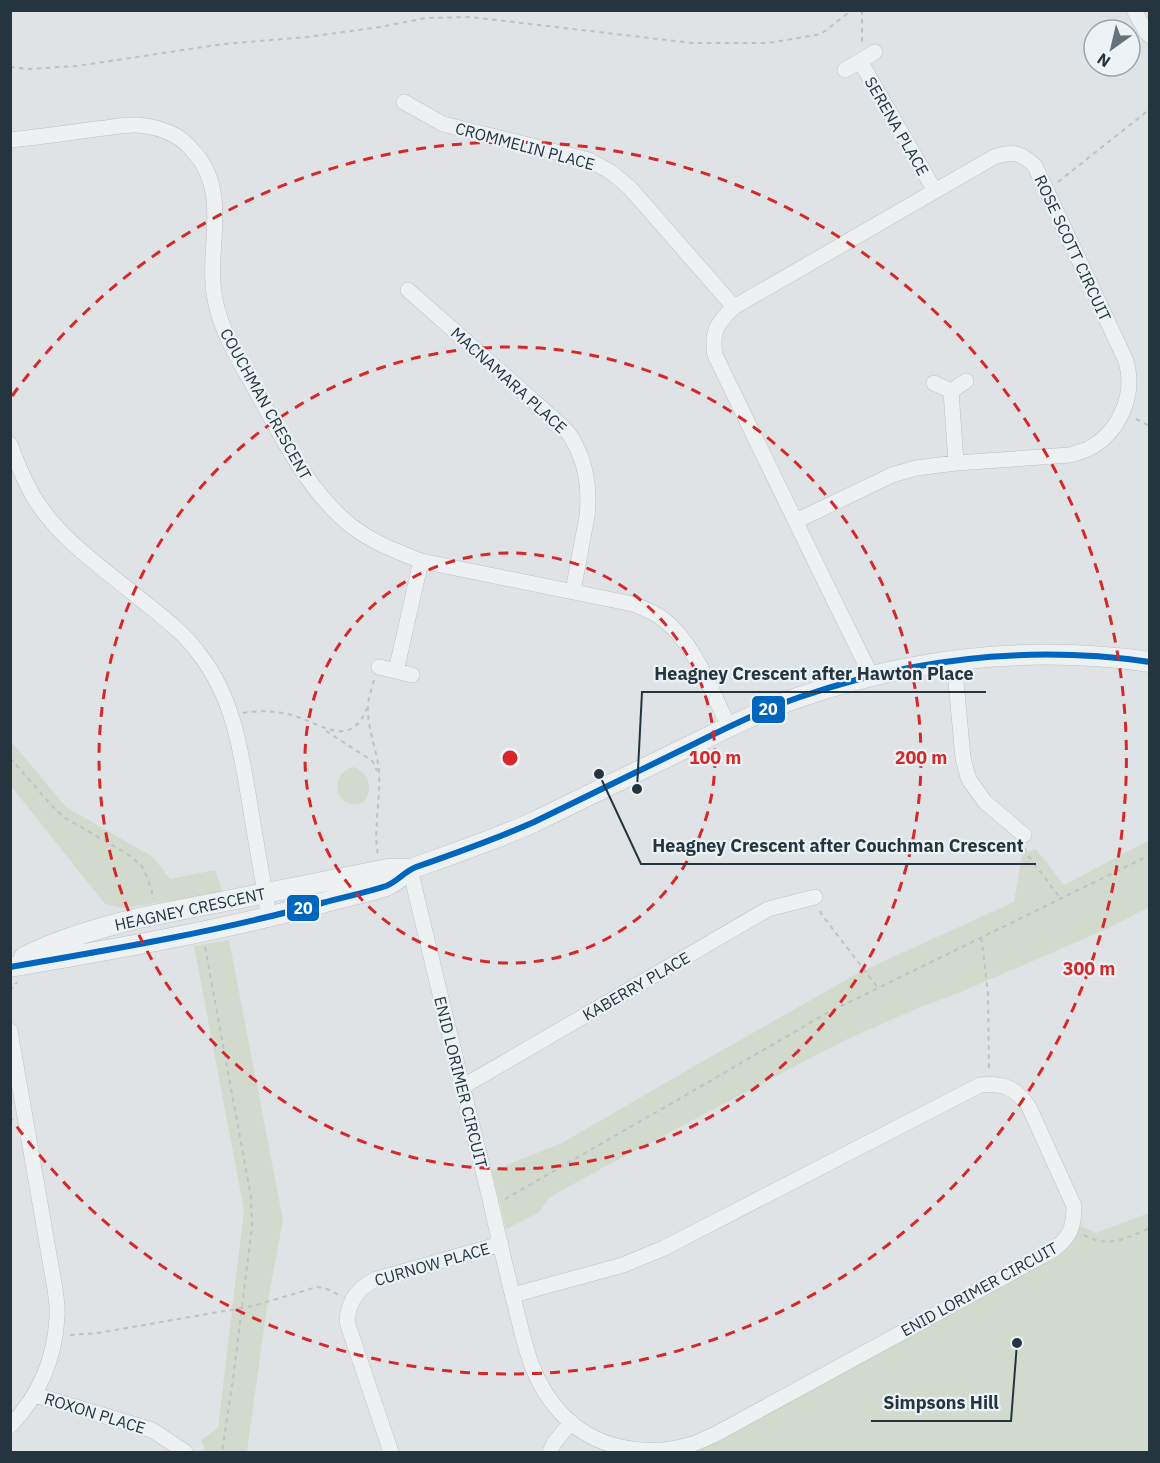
<svg xmlns="http://www.w3.org/2000/svg" width="1160" height="1463" viewBox="0 0 1160 1463" font-family="'IBM Plex Sans',sans-serif">
  <style>
    .green { fill: #d2dace }
    .lines { fill: none; stroke-linecap: round; stroke-linejoin: round }
    .minor-casing { stroke: #bdc1c3; stroke-width: 16 }
    .tertiary-casing { stroke: #bdc1c3; stroke-width: 21 }
    .path { stroke: #bdc3c5; stroke-width: 2; stroke-dasharray: 4.5 4.5; stroke-linecap: butt }
    .minor { stroke: #eef1f2; stroke-width: 15 }
    .tertiary { stroke: #eef1f2; stroke-width: 20 }
    .bus-1-casing { stroke: #ecf2f6; stroke-width: 10 }
    .bus-1 { stroke: #0065bd; stroke-width: 6 }
    .ring { fill: none; stroke: #d62828; stroke-width: 3; stroke-dasharray: 10 8 }
    .labels { text-anchor: middle; stroke-width: 4.5; stroke-linejoin: round; paint-order: stroke }
    .street-label { font-size: 16px; fill: #243540; stroke: #ecf2f6 }
    .centre { fill: #d62828; stroke: #ecf2f6; stroke-width: 3 }
    .ring-label { font-size: 18px; text-anchor: middle; font-weight: bold; fill: #d62828; stroke: #ecf2f6; stroke-width: 4.5; stroke-linejoin: round; paint-order: stroke }
    .leader { fill: none; stroke: #243540; stroke-width: 2 }
    .callout-dot { fill: #243540; stroke: #ecf2f6; stroke-width: 2 }
    .callout-label { font-size: 18px; text-anchor: middle; font-weight: bold; fill: #243540; stroke: #ecf2f6; stroke-width: 4.5; stroke-linejoin: round; paint-order: stroke }
    .line-badge { stroke: #ecf2f6; stroke-width: 2 }
    .badge-label { font-size: 16px; text-anchor: middle; font-weight: bold; fill: #fff }
  </style>
  <rect width="100%" height="100%" fill="#dfe3e5"/>
  <path class="green" d="M10,740L66,807L153,857L170,879L215,870L223,893L122,908L105,904L11,786Z
    M353,767C366,771 373,784 367,797C362,808 346,806 340,796C333,785 340,770 353,767Z
    M1149,840V907L1109,928L963,991L916,1009L843,1041L606,1166L550,1197L538,1213L506,1229L492,1171L562,1143L698,1064L860,972L1014,902L1022,854L1036,849L1064,885Z
    M229,940L283,1220L267,1306L247,1452H205L204,1446L201,1440L218,1428L244,1210L194,946Z
    M1149,1213V1452H652L690,1445L1053,1250L1074,1223L1096,1233Z"/>
  <g class="lines">
    <defs>
      <path id="minor" d="M1134,10L1146,32L1150,36
        M860,61L875,52
        M845,70L860,61L935,191
        M404,102L443,124L589,160L611,172L630,188L734,307
        M10,140C39,137 68,133 96,129C109,128 124,124 137,125C150,126 164,129 176,136C183,140 188,145 193,151C232,192 205,250 215,299C222,336 243,366 260,398C284,441 305,484 342,518C364,539 393,550 421,561L633,604C643,608 654,612 663,619C694,642 712,692 729,727
        M408,290L554,419C560,425 567,430 571,437C586,461 590,488 587,516L573,591
        M934,383L951,391L956,463
        M951,391L966,381
        M10,444C17,463 24,481 35,499C59,539 108,572 144,602C164,618 185,634 200,655C234,699 241,752 250,805C256,843 263,880 269,918
        M796,521L892,475L916,468L956,463L1070,455C1076,453 1083,451 1088,449C1119,433 1136,395 1126,361L1035,166C1021,152 1012,151 994,157L734,307C717,323 711,332 715,355C767,462 818,569 871,675
        M954,660L963,758L967,774L970,781L985,802L1024,835
        M379,667L396,671L421,561
        M396,671L412,675
        M410,869C436,978 462,1086 489,1195C497,1230 505,1266 514,1301C525,1343 530,1379 560,1412C592,1448 644,1458 689,1445C697,1443 706,1438 714,1435L1053,1250C1070,1237 1074,1228 1074,1206L1029,1107C1015,1087 1004,1083 980,1085L664,1248L623,1265L513,1295
        M10,1031L55,1289C56,1298 58,1308 57,1317C55,1358 39,1396 10,1426
        M462,1087L768,909L815,897
        M35,1395L152,1430L185,1452
        M391,1452L347,1322C348,1302 358,1287 377,1279L501,1244
        M550,1452L554,1443L571,1422"/>
      <path id="tertiary" d="M24,957C60,939 99,928 139,918L388,869H410
        M10,967C115,949 220,931 322,903C343,897 365,893 386,886C397,882 405,871 416,867C456,853 496,839 534,822C588,796 642,769 696,743C730,726 765,709 800,697C913,658 1031,645 1150,662"/>
    </defs>
    <use href="#minor" class="minor-casing"/>
    <use href="#tertiary" class="tertiary-casing"/>
    <path class="path" d="M862,10V44
      M10,67L28,69L77,66L223,44L307,37L380,27L426,18L471,17L692,43H768L821,34L852,10
      M1058,182L1150,109
      M1136,419L1150,426
      M374,680C372,688 368,698 368,707C367,728 377,750 379,771C381,799 373,827 378,855
      M243,713C260,710 279,711 295,716C323,725 351,749 367,708
      M326,731L368,758L373,762L377,771
      M10,758L53,807L65,818L126,853L141,865L148,879L154,899
      M1025,848L1026,853L1061,899
      M820,911L822,915L878,988
      M980,938L982,942L988,994L989,1070
      M205,947L251,1197L252,1226L233,1379L222,1452
      M10,991L17,982
      M505,1199L698,1088L827,1013L1150,855
      M1084,1235C1109,1249 1126,1238 1150,1228
      M70,1335L98,1333L253,1306L317,1287L327,1289L339,1295"/>
    <use href="#minor" class="minor"/>
    <use href="#tertiary" class="tertiary"/>
    <defs>
      <path id="bus-1" d="M10,967C115,949 220,931 322,903C343,897 365,893 386,886C397,882 405,871 416,867C456,853 496,839 534,822C588,796 642,769 696,743C730,726 765,709 800,697C913,658 1031,645 1150,662"/>
    </defs>
    <use href="#bus-1" class="bus-1-casing"/>
    <use href="#bus-1" class="bus-1"/>
  </g>
  <g class="ring">
    <circle cx="510" cy="758" r="205"/>
    <circle cx="510" cy="758" r="411"/>
    <path d="M12 396A616 616 0 1 1 12 1120"/>
  </g>
  <g class="labels">
    <g class="street-label">
      <text transform="translate(897 126) rotate(60)" y="6">SERENA PLACE</text>
      <text transform="translate(525 146) rotate(15)" y="6">CROMMELIN PLACE</text>
      <text transform="translate(1073 248) rotate(65)" y="6">ROSE SCOTT CIRCUIT</text>
      <text transform="translate(509 380) rotate(42)" y="6">MACNAMARA PLACE</text>
      <text transform="translate(266 404) rotate(61)" y="6">COUCHMAN CRESCENT</text>
      <text transform="translate(190 909) rotate(-12)" y="6">HEAGNEY CRESCENT</text>
      <text transform="translate(636 986) rotate(-30)" y="6">KABERRY PLACE</text>
      <text transform="translate(461 1082) rotate(76)" y="6">ENID LORIMER CIRCUIT</text>
      <text transform="translate(432 1264) rotate(-16)" y="6">CURNOW PLACE</text>
      <text transform="translate(979 1289) rotate(-29)" y="6">ENID LORIMER CIRCUIT</text>
      <text transform="translate(95 1413) rotate(17)" y="6">ROXON PLACE</text>
    </g>
  </g>
  <circle cx="510" cy="758" r="9" class="centre"/>
  <g class="ring-label">
    <text x="715" y="764">100 m</text>
    <text x="921" y="764">200 m</text>
    <text x="1089" y="975">300 m</text>
  </g>
  <path class="leader" d="M637 789L642 692H986M599 774L641 864H1036M1017 1343L1011 1421H871"/>
  <g class="callout-dot">
    <circle cx="637" cy="789" r="6"/>
    <circle cx="599" cy="774" r="6"/>
    <circle cx="1017" cy="1343" r="6"/>
  </g>
  <g class="callout-label">
    <text x="814" y="680">Heagney Crescent after Hawton Place</text>
    <text x="838" y="852">Heagney Crescent after Couchman Crescent</text>
    <text x="941" y="1409">Simpsons Hill</text>
  </g>
  <g class="line-badge">
    <rect x="751" y="695" width="35" height="29" rx="6" fill="#0065bd"/>
    <rect x="286" y="894" width="34" height="28" rx="6" fill="#0065bd"/>
  </g>
  <g class="badge-label">
    <text x="768" y="715">20</text>
    <text x="303" y="914">20</text>
  </g>
  <rect width="1160" height="1463" fill="none" stroke="#243540" stroke-width="24"/>
  <g transform="translate(1112 48) rotate(214)"><circle r="28" fill="#ecf2f6" stroke="#9ca6ad" stroke-width="1.5"/>
  <path d="M0-4.5L10 22L0 15L-10 22Z" fill="#65727a"/>
  <text y="-9" font-size="16" font-weight="bold" text-anchor="middle" fill="#243540">N</text>
  </g>
</svg>
